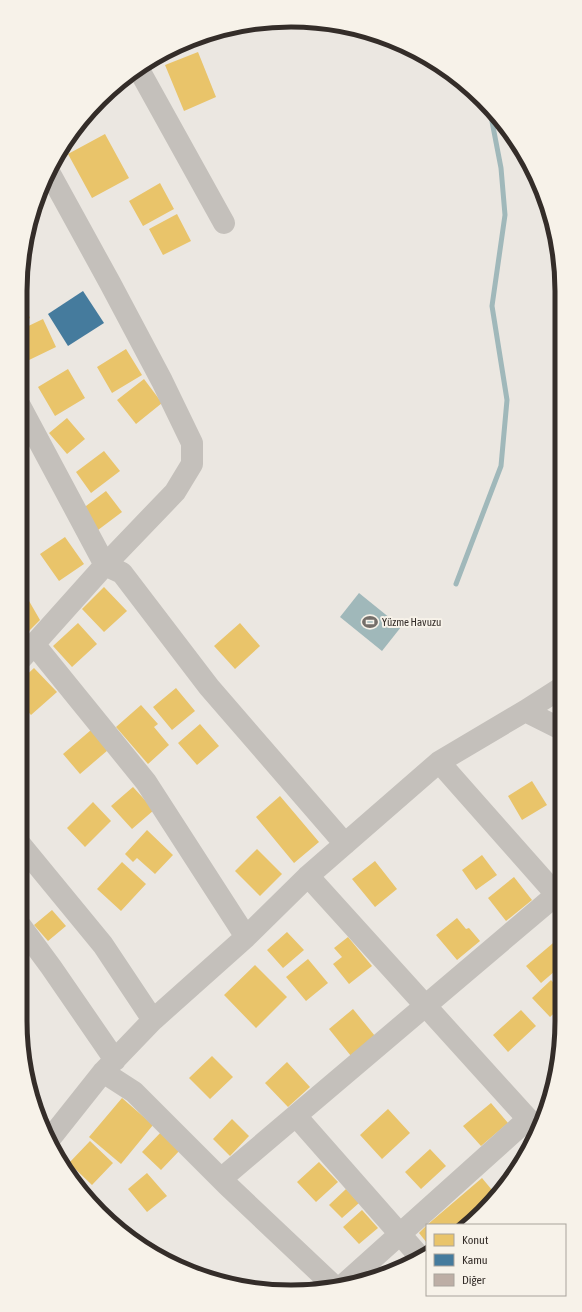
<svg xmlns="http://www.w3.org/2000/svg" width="582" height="1312" viewBox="0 0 582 1312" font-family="'Asap Condensed',sans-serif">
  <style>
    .water { fill: #a0b8ba }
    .homes { fill: #e9c46a }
    .public { fill: #457b9d }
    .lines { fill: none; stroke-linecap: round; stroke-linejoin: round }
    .stream { stroke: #a0b8ba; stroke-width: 5 }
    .building { fill: #bdaea5 }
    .minor { stroke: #c4c0bb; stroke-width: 22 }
    .labels { text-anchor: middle; stroke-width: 4; stroke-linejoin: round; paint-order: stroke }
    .poi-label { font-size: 11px; fill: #342d29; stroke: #f7f2e9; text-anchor: start }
    .rim { fill: none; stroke: #342d29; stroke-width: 5 }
  </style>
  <rect width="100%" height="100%" fill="#ebe7e1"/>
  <path class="water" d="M359,593L401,627L382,651L340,617Z"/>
  <path class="homes" d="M198,52L216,97L184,111L165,65Z
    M105,134L129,178L92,198L68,154Z
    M160,183L174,209L143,226L129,201Z
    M177,214L191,241L163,255L149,229Z
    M20,296L30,318L20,323Z
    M43,319L56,347L27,361L20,347V330Z
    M126,349L142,375L112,393L97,367Z
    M68,369L85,398L55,416L38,387Z
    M144,379L162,403L136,424L117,400Z
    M67,418L85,439L67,454L49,433Z
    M104,451L120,471L91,493L76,472Z
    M106,491L122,512L98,530L82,509Z
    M65,537L84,564L59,581L40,554Z
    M104,587L127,611L104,632L82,609Z
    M25,594L40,620L20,640V596Z
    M78,623L97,644L72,667L53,646Z
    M240,623L260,646L235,669L214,646Z
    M34,668L57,692L31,715L20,703V681Z
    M176,688L195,711L172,730L153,707Z
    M141,705L158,724L154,727L169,745L148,764L116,727Z
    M200,724L219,746L197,765L178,743Z
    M91,730L108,750L80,774L63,754Z
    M20,773L26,781L20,786Z
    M532,781L547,805L522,820L508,796Z
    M133,787L154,810L132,829L111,806Z
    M280,796L319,842L294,863L256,817Z
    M93,802L111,821L85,847L67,828Z
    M147,830L173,855L155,874L137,858L133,862L125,854Z
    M257,849L282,874L260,896L235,871Z
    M482,855L497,875L476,890L462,870Z
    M375,861L397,889L375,907L352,879Z
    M122,862L146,884L121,911L97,889Z
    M514,877L532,900L506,921L488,898Z
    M52,910L66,926L48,941L34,925Z
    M457,918L466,929L469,928L480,941L457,960L436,935Z
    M287,932L304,950L283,968L267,950Z
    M348,937L372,966L349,984L333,964L342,957L334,948Z
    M559,938L562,942V965L541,983L526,966Z
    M308,959L328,983L306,1001L286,977Z
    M255,965L287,997L256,1028L224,995Z
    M551,980L562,992V1006L550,1017L532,998Z
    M353,1009L375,1036L351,1056L329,1029Z
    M521,1010L536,1026L508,1052L493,1035Z
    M212,1056L233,1077L210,1099L189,1078Z
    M287,1062L310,1087L288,1107L265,1083Z
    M122,1098L153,1125L121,1164L89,1137Z
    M491,1103L508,1123L481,1146L463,1126Z
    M388,1109L410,1133L382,1159L360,1135Z
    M232,1119L249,1136L230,1156L213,1139Z
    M162,1131L181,1149L161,1170L142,1152Z
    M90,1141L113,1163L92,1185L69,1163Z
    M430,1149L446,1166L421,1189L405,1172Z
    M319,1162L338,1182L316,1202L297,1182Z
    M147,1173L167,1196L147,1212L128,1189Z
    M482,1178L497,1196L495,1200L464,1225H427Z
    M346,1189L359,1203L342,1218L329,1205Z
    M362,1210L378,1228L359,1244L343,1227Z
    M427,1225V1243L419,1233Z
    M277,1285L283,1291L271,1290Z"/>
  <path class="public" d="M83,291L104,323L68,346L48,314Z"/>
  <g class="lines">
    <path class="stream" d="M456,584L501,466L507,400L492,306L505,215L501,168L490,111"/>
  </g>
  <path class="building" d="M296,21L309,22L299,27Z"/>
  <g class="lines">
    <path class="minor" d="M138,68L224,223
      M20,406L105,565L122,573L209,687L345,844
      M34,644L146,782L246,937
      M20,660L105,565L175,492L192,464V443L162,381L110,283L49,172
      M525,711L561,729
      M439,762L562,901
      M20,844L103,945L153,1020
      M308,876L538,1130
      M20,925L51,967L115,1060
      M103,1072L134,1092L227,1185L336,1288
      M296,1116L421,1258
      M49,1140L103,1072L153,1020L246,937L308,876L439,762L525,711L561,688
      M221,1179L556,895
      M341,1287L528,1119"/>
  </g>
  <defs>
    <symbol id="stadium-bare" viewBox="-9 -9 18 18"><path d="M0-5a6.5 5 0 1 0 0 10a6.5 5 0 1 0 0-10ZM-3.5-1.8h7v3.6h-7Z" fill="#746e69" stroke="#f7f2e9" stroke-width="2.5" paint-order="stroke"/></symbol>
  </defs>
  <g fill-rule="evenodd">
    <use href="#stadium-bare" x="359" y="611" width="22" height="22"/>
  </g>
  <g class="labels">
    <g class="poi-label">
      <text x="382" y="626">Yüzme Havuzu</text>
    </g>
  </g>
  <path d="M0 0H582V1312H0ZM291 27H291A264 264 0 0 1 555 291V1021A264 264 0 0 1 291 1285H291A264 264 0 0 1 27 1021V291A264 264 0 0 1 291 27Z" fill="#f7f2e9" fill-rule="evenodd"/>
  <path class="rim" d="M291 27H291A264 264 0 0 1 555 291V1021A264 264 0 0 1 291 1285H291A264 264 0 0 1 27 1021V291A264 264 0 0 1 291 27Z"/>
  <rect x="426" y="1224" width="140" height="72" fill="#f7f2e9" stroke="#a9a39c"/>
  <rect x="434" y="1234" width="20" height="12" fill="#e9c46a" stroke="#a9a39c"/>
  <text x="462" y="1244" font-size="12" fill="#342d29">Konut</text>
  <rect x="434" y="1254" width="20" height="12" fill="#457b9d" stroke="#a9a39c"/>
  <text x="462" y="1264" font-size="12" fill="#342d29">Kamu</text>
  <rect x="434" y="1274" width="20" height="12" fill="#bdaea5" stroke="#a9a39c"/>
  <text x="462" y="1284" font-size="12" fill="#342d29">Diğer</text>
</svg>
